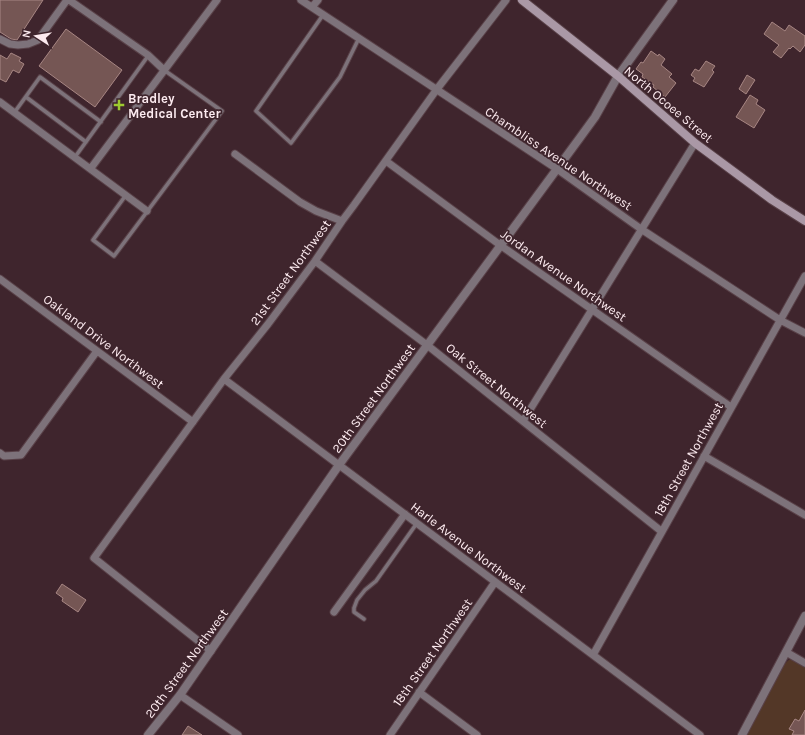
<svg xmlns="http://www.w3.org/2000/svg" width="805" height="735" viewBox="0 0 805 735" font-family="Karla,sans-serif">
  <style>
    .green { fill: #533727 }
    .building { fill: #755654; stroke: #a78683 }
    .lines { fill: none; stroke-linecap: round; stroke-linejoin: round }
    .service-casing { stroke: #594148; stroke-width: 5.5 }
    .minor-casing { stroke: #594148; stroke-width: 9 }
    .tertiary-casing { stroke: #594148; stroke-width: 10 }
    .secondary-casing { stroke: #594148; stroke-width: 10 }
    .service { stroke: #7d727a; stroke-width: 3.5 }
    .minor { stroke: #7d727a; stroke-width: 7 }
    .tertiary { stroke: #7d727a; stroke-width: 8 }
    .secondary { stroke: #aa98a6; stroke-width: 8 }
    .poi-dot { fill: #9dca30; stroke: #3f252d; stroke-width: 1.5 }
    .labels { text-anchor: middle; stroke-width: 3.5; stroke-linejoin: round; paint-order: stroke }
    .poi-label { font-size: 13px; font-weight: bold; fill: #fceaef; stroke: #3f252d; text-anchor: start }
    .street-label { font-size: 13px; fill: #fceaef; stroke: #3f252d }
  </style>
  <rect width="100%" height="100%" fill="#3f252d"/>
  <path class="green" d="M789,660H793L805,666V735H747C754,722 780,665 789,660Z"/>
  <path class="building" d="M0,0H43L17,40L11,39L0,32Z
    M772,22L785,31L789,25L805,36V45L800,52L793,46L790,49L789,48L781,58L773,52L779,45L764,34Z
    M66,29L122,70L95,107L39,66Z
    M651,51L658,56L659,54L665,59L661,65L672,74L669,77L676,83L665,97L653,87L654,85L642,77L643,74L636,69L641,62L643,63Z
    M11,53L21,58L19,61L24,64L19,73L13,70L6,82L0,79V55L7,59Z
    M706,61L715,66L712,70L714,72L704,87L693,81L695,78L691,75L695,69L699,71Z
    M747,75L755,80L746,94L739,89Z
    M750,95L758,100L756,104L765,110L754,128L736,117Z
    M62,584L86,600L78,612L62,601L63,598L56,593Z
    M805,710V735H792L794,731L789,729L795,719L799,721Z
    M188,726L202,735H182Z"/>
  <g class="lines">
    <defs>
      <path id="service" d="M323,15L256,111L291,143L340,77L359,38
        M26,97L86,142
        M14,113L40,77L101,122
        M75,157L148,56
        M126,195L93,240L114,256L222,111L164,70
        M364,619L354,612V608L357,600L365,590L376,581L417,523"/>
      <path id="minor" d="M69,0L148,55L164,70
        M301,0L557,169L641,229L780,320L805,333
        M312,7L318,0
        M0,39L10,44L18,45L28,44L38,40L67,0
        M0,102L147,211
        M235,154L300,202L316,211L342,221
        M386,161L500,245L731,407
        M91,168L217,0
        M315,261L427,345L661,531
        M0,279L193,422
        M224,379L700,735
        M523,421L695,143
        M0,453L4,456L21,455L97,351
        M704,456L805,515
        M334,612L405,514
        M211,651L94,558L224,379L268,324L315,261L342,221L354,205L437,89L506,0
        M786,652L805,663
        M593,655L805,276
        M419,692L477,735
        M180,695L238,735
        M390,735L495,582"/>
      <path id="tertiary" d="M148,735L180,695L339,465L579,139L595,117L618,76L673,0
        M742,735L805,616"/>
      <path id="secondary" d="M522,0L618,76L695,143L772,200L805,221"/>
    </defs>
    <use href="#service" class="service-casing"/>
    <use href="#minor" class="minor-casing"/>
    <use href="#tertiary" class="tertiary-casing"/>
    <use href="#secondary" class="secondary-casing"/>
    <use href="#service" class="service"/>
    <use href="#minor" class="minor"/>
    <use href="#tertiary" class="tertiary"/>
    <use href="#secondary" class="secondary"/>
  </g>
  <path class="poi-dot" d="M117 99h4v4h4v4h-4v4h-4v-4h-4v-4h4z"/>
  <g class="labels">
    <g class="poi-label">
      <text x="128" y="103">Bradley<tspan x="128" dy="15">Medical Center</tspan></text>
    </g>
    <g class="street-label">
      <text transform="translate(669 104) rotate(40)" y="5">North Ocoee Street</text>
      <text transform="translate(559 158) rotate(34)" y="5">Chambliss Avenue Northwest</text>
      <text transform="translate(290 272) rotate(-54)" y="5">21st Street Northwest</text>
      <text transform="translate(564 275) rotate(35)" y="5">Jordan Avenue Northwest</text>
      <text transform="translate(104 341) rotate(37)" y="5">Oakland Drive Northwest</text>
      <text transform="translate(497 385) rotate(39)" y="5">Oak Street Northwest</text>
      <text transform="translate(373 398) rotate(-54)" y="5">20th Street Northwest</text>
      <text transform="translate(688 459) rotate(-61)" y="5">18th Street Northwest</text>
      <text transform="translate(469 547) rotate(37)" y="5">Harle Avenue Northwest</text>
      <text transform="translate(432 652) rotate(-55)" y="5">18th Street Northwest</text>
      <text transform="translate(186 663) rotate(-54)" y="5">20th Street Northwest</text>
    </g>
  </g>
  <g transform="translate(36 36) rotate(282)" stroke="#3f252d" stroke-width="3" paint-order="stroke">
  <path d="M0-3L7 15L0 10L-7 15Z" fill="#fceaef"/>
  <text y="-6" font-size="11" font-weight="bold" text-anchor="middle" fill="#fceaef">N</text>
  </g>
</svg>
